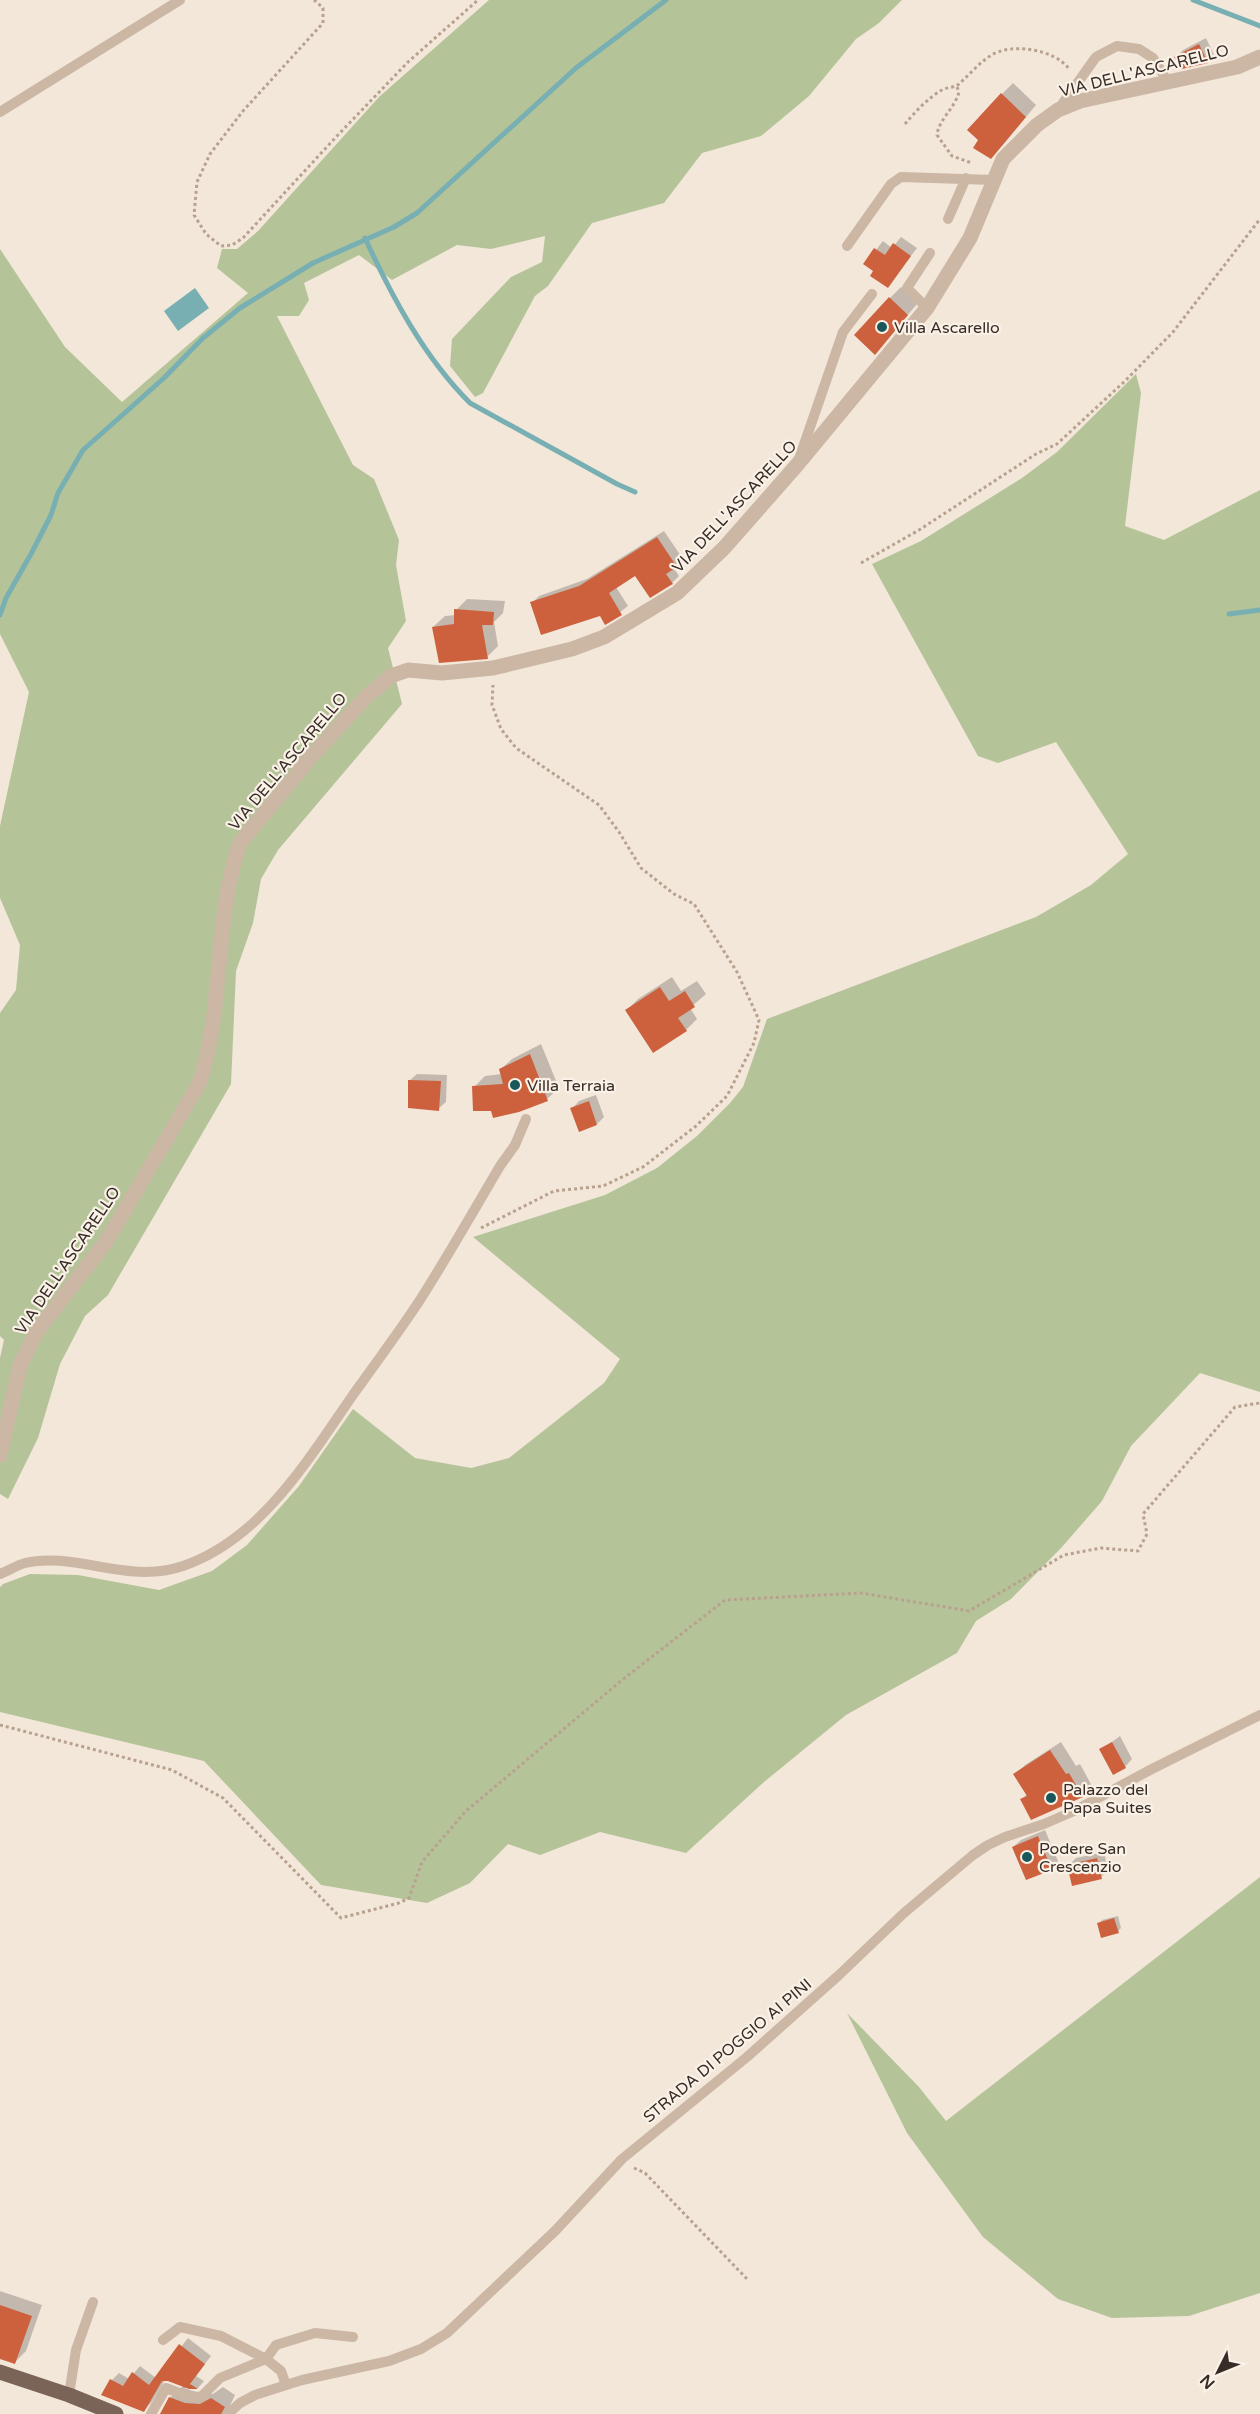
<svg xmlns="http://www.w3.org/2000/svg" width="1260" height="2414" viewBox="0 0 1260 2414" font-family="'Varela Round',sans-serif">
  <style>
    .green { fill: #b5c399 }
    .water { fill: #77afb2 }
    .shadow { fill: #0003 }
    .lines { fill: none; stroke-linecap: round; stroke-linejoin: round }
    .stream { stroke: #77afb2; stroke-width: 5 }
    .building { fill: #cd613e }
    .path { stroke: #b8a18f; stroke-width: 3; stroke-dasharray: 3 3; stroke-linecap: butt }
    .service { stroke: #ccb7a5; stroke-width: 10 }
    .minor { stroke: #ccb7a5; stroke-width: 15 }
    .primary { stroke: #7a6357; stroke-width: 15 }
    .poi-dot { fill: #1a575b; stroke: #faf1e7; stroke-width: 2 }
    .labels { text-anchor: middle; stroke-width: 4.5; stroke-linejoin: round; paint-order: stroke }
    .street-label { font-size: 16px; fill: #372c27; stroke: #faf1e7 }
    .poi-label { font-size: 16px; fill: #372c27; stroke: #faf1e7; text-anchor: start }
  </style>
  <rect width="100%" height="100%" fill="#f3e7da"/>
  <path class="green" d="M489,0H902L879,23L856,39L809,96L761,136L702,153L664,203L592,223L548,286L535,296L483,393L475,397L450,366L452,339L511,277L542,262L545,236L491,249L457,245L392,280L359,255L304,283L309,300L299,316H277L353,465L374,479L399,540L396,565L406,621L388,648L402,704L278,850L261,879L253,923L236,971L231,1084L108,1295L85,1316L60,1364L38,1438L8,1499L0,1494V1358L4,1340L0,1336V1013L16,990L20,945L0,898V826L29,692L0,634V249L65,347L122,402L248,293L217,268L222,249H237L258,231L379,97Z
    M1136,374L1141,393L1125,526L1164,540L1260,490V1392L1200,1373L1131,1446L1102,1501L1062,1547L1011,1599L976,1621L957,1653L846,1715L764,1782L686,1853L600,1832L540,1855L508,1844L470,1883L427,1903L321,1885L204,1761L0,1712V1587L3,1584L30,1574L78,1575L159,1590L212,1571L247,1545L299,1486L353,1409L415,1458L471,1468L509,1458L604,1383L620,1359L473,1237L605,1195L657,1168L697,1136L730,1103L743,1087L767,1019L1036,917L1091,885L1128,854L1056,742L998,763L978,756L872,564L921,541L1022,478L1057,452Z
    M1260,1877V2293L1189,2316L1112,2318L1058,2299L983,2237L907,2133L847,2013L919,2087L946,2121Z"/>
  <path class="water" d="M195,288L209,308L178,331L164,311Z"/>
  <path class="shadow" d="M1206,38L1214,55L1207,62L1176,57L1183,50Z
    M1013,83L1036,105L1002,146V94Z
    M901,237L917,248L888,286L875,271L865,264L883,241L892,248Z
    M901,287L918,303L875,353L890,298Z
    M664,531L683,559L673,567L679,576L672,583L635,574L616,587L628,606L606,623L600,615L532,603L539,596L587,579Z
    M467,599L505,601L503,613L494,622L498,646L487,657L433,627L445,616L456,615V610Z
    M672,977L681,991L697,981L706,994L690,1008L697,1019L686,1030L627,1010L638,999Z
    M541,1044L559,1088L547,1099L518,1111L474,1087L485,1076L502,1074L500,1070L512,1059Z
    M417,1074L447,1075L446,1102L438,1109L409,1081Z
    M596,1095L604,1117L597,1124L572,1109L579,1101Z
    M1120,1736L1132,1759L1125,1767L1101,1750Z
    M1061,1742L1076,1766L1080,1764L1092,1786L1082,1796L1022,1799L1027,1794L1015,1775L1025,1765Z
    M1045,1830L1058,1861L1051,1869L1013,1847L1021,1840Z
    M1104,1852L1108,1870L1101,1877L1069,1865L1076,1858Z
    M1118,1916L1121,1928L1118,1931L1099,1924L1102,1920Z
    M0,2291L42,2305L26,2351L15,2362L0,2357Z
    M188,2338L211,2356L196,2376L204,2381L198,2388H184L196,2392L213,2394L223,2387L235,2395L226,2414H160L170,2398L184,2385L165,2380L151,2403L144,2410L112,2380L119,2373L129,2379L140,2366L156,2378Z"/>
  <g class="lines">
    <path class="stream" d="M1193,0L1260,26
      M365,238C392,297 424,357 470,403L617,484L635,492
      M1229,614L1260,610
      M0,615L6,598L31,554L51,515L58,493L83,450L164,378L203,338L240,308L313,263L394,227L417,213L576,68L666,0"/>
  </g>
  <path class="building" d="M1199,44L1208,63L1182,69L1174,57Z
    M1001,93L1026,117L991,159L973,148L978,140L967,130Z
    M893,243L911,256L888,288L870,276L873,271L863,264L874,248L885,255Z
    M889,297L908,315L875,355L854,335Z
    M657,537L677,567L666,574L673,584L671,585L650,598L635,576L609,593L622,615L605,625L600,616L541,635L530,602L579,586Z
    M454,609L494,612L493,625H482L488,659L439,663L432,627L454,624Z
    M660,987L669,1001L685,991L695,1007L678,1018L687,1031L653,1053L625,1010Z
    M530,1054L548,1101L519,1112L493,1118L491,1111H473L472,1086L503,1084L499,1069Z
    M408,1080L441,1081L439,1111L408,1108Z
    M589,1101L597,1125L579,1132L570,1108Z
    M1112,1742L1126,1768L1113,1775L1099,1749Z
    M1050,1750L1066,1774L1069,1773L1083,1797L1031,1820L1020,1799L1027,1796L1013,1774Z
    M1038,1836L1052,1870L1026,1880L1012,1847Z
    M1097,1858L1102,1879L1072,1886L1067,1865Z
    M1114,1918L1119,1933L1101,1938L1097,1923Z
    M0,2305L32,2316L15,2364L0,2359Z
    M179,2344L205,2364L190,2384L198,2389H189L168,2381H162L144,2412L101,2395L110,2379L123,2386L132,2372L149,2385Z
    M169,2397L185,2403L200,2404L211,2398L225,2407L221,2414H160Z"/>
  <g class="lines">
    <path class="path" d="M314,0L323,8V23L243,111L210,154L197,182L194,215L206,234L221,246L232,245L243,238L336,137L408,62L478,0
      M957,87L959,92C955,108 939,119 937,135L952,156L972,163
      M905,124C915,112 928,98 942,90C947,87 954,88 959,84C969,75 978,64 990,56C1010,42 1055,49 1069,69
      M861,563L919,530L1036,454L1057,444L1125,381L1173,332L1260,219
      M481,1228L554,1191L603,1186L643,1167L696,1126L727,1096L754,1043L759,1020L737,972L694,904L674,894L641,868L619,832L599,805L516,748L501,729L492,705L493,685
      M0,1725L172,1770L223,1798L341,1918L399,1903L409,1898L422,1862L466,1811L622,1680L725,1600L861,1593L969,1611L1064,1555L1101,1548L1138,1551L1147,1534L1143,1514L1235,1407L1260,1403
      M634,2168L645,2173L749,2281"/>
    <path class="service" d="M1058,110L1096,57L1117,46L1139,49L1153,58L1168,82
      M0,112L180,0
      M948,219L966,178
      M847,246L891,184L901,177L994,180
      M927,308L907,288L930,253
      M799,459L843,332L872,294
      M0,1574C8,1571 17,1565 25,1563C75,1551 128,1585 183,1566C262,1539 309,1458 355,1392C376,1363 398,1333 418,1303C447,1258 473,1212 500,1166L515,1145L526,1119
      M163,2340L180,2327L221,2336L266,2359L276,2345L315,2333L353,2337
      M69,2395L76,2350L93,2302
      M151,2414L166,2388L187,2396L201,2397L220,2378L266,2359L281,2371L286,2385
      M228,2414L240,2403L255,2395L302,2380L389,2361L421,2349L447,2333L555,2231L622,2159L747,2057L839,1975L904,1913L973,1855L988,1845L1005,1837L1044,1824L1074,1811L1150,1770L1260,1715"/>
    <path class="minor" d="M0,1455L20,1366L37,1331L106,1242L199,1084C225,1006 213,920 240,843L309,759L366,697L391,676L408,670L442,673L493,668L572,649L604,637L677,593L724,548L797,465L927,308L970,238L1003,159L1037,125L1058,110L1080,101L1237,67L1260,57"/>
    <path class="primary" d="M0,2372L69,2395L116,2414"/>
  </g>
  <g class="poi-dot">
    <circle cx="882" cy="327" r="6"/>
    <circle cx="515" cy="1085" r="6"/>
    <circle cx="1051" cy="1798" r="6"/>
    <circle cx="1027" cy="1857" r="6"/>
  </g>
  <g class="labels">
    <g class="street-label">
      <text transform="translate(1144 70) rotate(-14)" y="6">VIA DELL'ASCARELLO</text>
      <text transform="translate(734 506) rotate(-47)" y="6">VIA DELL'ASCARELLO</text>
      <text transform="translate(287 761) rotate(-50)" y="6">VIA DELL'ASCARELLO</text>
      <text transform="translate(67 1260) rotate(-56)" y="6">VIA DELL'ASCARELLO</text>
      <text transform="translate(727 2050) rotate(-40)" y="6">STRADA DI POGGIO AI PINI</text>
    </g>
    <g class="poi-label">
      <text x="894" y="333">Villa Ascarello</text>
      <text x="527" y="1091">Villa Terraia</text>
      <text x="1063" y="1795">Palazzo del<tspan x="1063" dy="18">Papa Suites</tspan></text>
      <text x="1039" y="1854">Podere San<tspan x="1039" dy="18">Crescenzio</tspan></text>
    </g>
  </g>
  <g transform="translate(1218 2372) rotate(227)" stroke="#faf1e7" stroke-width="4.5" paint-order="stroke">
  <path d="M0-4.5L10 22L0 15L-10 22Z" fill="#372c27"/>
  <text y="-9" font-size="16" font-weight="bold" text-anchor="middle" fill="#372c27">N</text>
  </g>
</svg>
